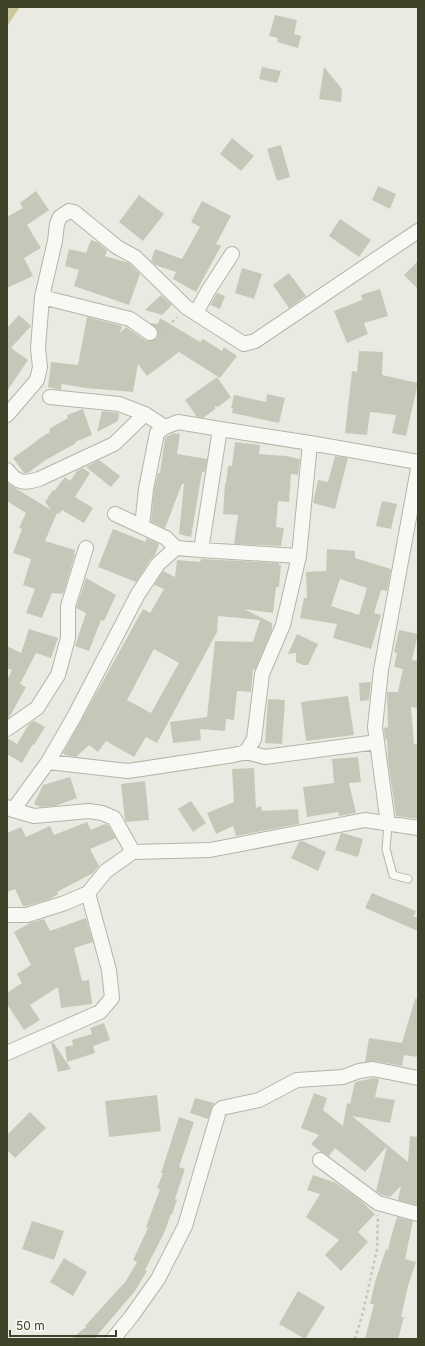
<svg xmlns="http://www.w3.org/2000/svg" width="425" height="1346" viewBox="0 0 425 1346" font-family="Inter,sans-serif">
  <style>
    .water { fill: #cac79e }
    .building { fill: #c7c7b9; fill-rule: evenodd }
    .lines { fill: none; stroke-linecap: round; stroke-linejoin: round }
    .lane-casing { stroke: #b4b4a7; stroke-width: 9 }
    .street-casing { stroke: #b4b4a7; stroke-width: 16 }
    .path { stroke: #c5c6bc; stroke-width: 2.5; stroke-dasharray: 3 3; stroke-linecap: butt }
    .lane { stroke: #f8f9f5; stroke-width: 7 }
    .street { stroke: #f8f9f5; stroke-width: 14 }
  </style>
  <rect width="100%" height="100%" fill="#eaeae2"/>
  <path class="water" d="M7,7H20L7,26Z"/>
  <path class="building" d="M275,15L297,20L294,34L301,36L298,48L277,42L278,38L269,36Z
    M262,67L281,71L277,83L259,79Z
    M324,67L342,89L341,102L319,99Z
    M232,138L254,156L241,171L220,154Z
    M281,145L290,177L277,181L267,149Z
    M378,186L396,194L390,209L372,200Z
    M36,191L49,210L27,225L41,248L24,258L33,276L7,288V217L23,208L20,203Z
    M139,195L164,214L143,241L119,222Z
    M202,201L231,216L216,244L221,246L196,292L173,279L176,272L155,265L151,261L155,249L182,259L200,227L191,222Z
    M340,219L371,240L359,257L329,236Z
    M91,240L97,242L107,250L105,256L129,263L140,274L129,305L74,286L79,270L65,266L69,249L86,253Z
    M418,261V289L404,275Z
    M242,268L262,274L254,299L235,293Z
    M289,273L306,296L289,308L273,285Z
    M380,289L388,316L364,323L368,334L347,343L334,311L362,300L361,295Z
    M217,293L225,296L220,309L210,305Z
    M161,295L172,305L162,315L145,310Z
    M19,315L31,326L11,348L28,360L7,391V328Z
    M87,317L122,326L120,333L126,327L145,340L150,341L157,338L158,333L157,329L150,323L158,324L160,318L200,342L203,339L222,351L224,347L237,356L220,378L179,352L147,376L138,364L133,392L86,388L62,384L61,390L48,387L51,362L78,365Z
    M359,351L383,352L382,375L418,383L406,436L392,433L396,415L370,412L367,435L345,433L352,371L357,372Z
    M217,377L231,397L218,407L215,406V409L203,418L197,417L185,400Z
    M267,394L285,398L279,423L232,413L233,408H231L234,395L266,402Z
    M83,409L92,435L75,442L76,443L44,461L28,473H24L13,458L37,441V440L50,432L49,429L68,418L67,415Z
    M102,411L119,413L118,421L97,432Z
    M173,433L180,434L177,454L207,459L205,472H202L191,537L179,534L184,484H182L165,528L151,522L154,490L158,473H160L165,438Z
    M235,442L260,445L259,454L286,456L300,459L298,475L291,474L289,502L278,501L276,527L284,528L281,546L234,544L238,515L223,514L225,483H226L228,466H232Z
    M335,456L348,458L335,509L313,503L318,480L328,482Z
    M99,460L120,476L111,487L86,467Z
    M83,468L90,473L75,497L93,508L84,523L62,510L59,514L57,513L45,541L75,550L74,555H75L63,594L52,593L42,618L26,613L35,589L23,585L31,559L13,553L22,529L19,528L26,513L7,501V483L51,510L45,502L53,490L54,491L65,477L70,481L77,471Z
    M382,501L397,504L391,529L376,526Z
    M113,529L146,542V538L159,544L155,555L151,559L136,582L98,567Z
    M327,549L355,551V558L391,569L387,591L381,590L374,613L381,615L371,649L333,638L337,624L300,618L304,598H307L306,572L326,571ZM340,579L367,588L359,615L331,606Z
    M201,559L279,563V565H281L279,587H276L273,613L244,609L272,623V630L255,670L253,669L251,692L237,691L234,720L226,719L225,731L200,729L201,740L173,743L170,722L207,717L215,641L253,642L260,620L218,616L217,632L157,743L146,737L134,757L106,741L98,752L89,745L76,757L65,755L63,753L143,609L150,613L164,589L154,585L163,571L175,577L177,560L200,562ZM154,649L179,663L151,713L127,700Z
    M86,578L116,595L104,621L101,620L89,651L75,646L86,613L76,608Z
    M29,629L58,638L51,658L36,653L20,684L26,687L10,716L7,719V680L12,670L7,668V646L21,653Z
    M399,630L418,634L412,660L418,661V708L411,707L414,744H418V819L396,816L388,761L387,739L385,740L384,728L388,727L387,692H398L403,669L394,667L397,653L394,652Z
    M297,634L318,644L308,665H303L296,662V653L288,654Z
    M371,682L369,700L360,701L359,683Z
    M348,696L354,735L306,741L301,702Z
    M268,699L285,700L282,744L265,743Z
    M34,721L45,727L34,745L33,744L22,763L7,754V738L17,744L29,724Z
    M358,757L361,782L349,783L356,813L339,816L338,812L307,817L303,787L334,783L332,759Z
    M254,768L256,808L261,806L262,811L298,809L299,824L236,836L233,826L216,834L207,813L234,802L232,769Z
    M70,777L77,798L55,806L40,807L34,804L43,785Z
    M145,781L149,820L126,822L125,820L121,784Z
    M191,801L206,823L193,832L178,809Z
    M87,822L91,830L105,824L108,825L116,838L90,849L99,866L93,873L57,892L58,894L50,899L26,906H23L15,889L7,892V833L21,827L26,837L50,826L54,835Z
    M341,833H343L363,839L358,857L335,850Z
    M303,841L326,852L318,871L291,858L299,842Z
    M372,893L416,911L413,917H418V931L365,908Z
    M86,918L93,942L74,948L82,981L89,980L92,1004L61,1008L58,987L30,1005L40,1020L24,1030L7,1004V993L22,983L17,974L31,965L14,932L30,923L44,919L50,931Z
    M415,999H418V1057L404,1055L402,1066L375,1061L365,1062L369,1038L402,1043Z
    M104,1023L110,1040L93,1046L95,1053L67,1062L65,1047L73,1045L72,1040L92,1034L90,1028Z
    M53,1042L71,1069L58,1072L51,1043Z
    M373,1078L379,1079L375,1097L395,1100L390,1123L352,1116L408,1162L410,1136L418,1137V1204L416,1205L398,1200L401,1186L390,1197L382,1195L376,1191L387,1146L365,1172L335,1148L329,1156L321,1152L311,1144L319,1135L301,1128L314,1093L327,1098L323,1110L343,1126L347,1103L350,1104L355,1082Z
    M157,1095L161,1131L109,1137L105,1101Z
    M195,1098L214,1103L208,1119L190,1113Z
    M30,1112L46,1128L15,1158L7,1150V1135Z
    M179,1117L194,1122L179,1167L185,1169L175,1199L177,1200L172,1214H171L164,1233L145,1270L147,1271L135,1291L94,1339H71L86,1327L85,1326L126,1281L137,1262L133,1260L148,1228L146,1227L160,1189L157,1188L163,1173H161Z
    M313,1175L336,1183L359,1199L375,1214L358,1232L368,1242L341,1271L325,1255L339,1240L306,1217L320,1194L307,1190Z
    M397,1217L413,1221L405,1259L416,1262L408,1286L401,1317H404L398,1339H365L374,1304H370L375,1282L386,1249L388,1250L391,1237Z
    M32,1221L64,1231L54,1260L22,1249Z
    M64,1258L87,1272L73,1296L50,1282Z
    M298,1291L325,1307L305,1339L279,1324Z"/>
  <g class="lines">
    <defs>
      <path id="lane" d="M388,824L386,849L393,875L408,879"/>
      <path id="street" d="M42,297L130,319L150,333
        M196,313L208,291L232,254
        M50,397L119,404L145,414L165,427
        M7,415L37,380L40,367L38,348L42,297L55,241L57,224L60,217L69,211L74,212L117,247L135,257L186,307L244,344L255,341L418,231
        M7,470C17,483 24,484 39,479L114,444L145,414
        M115,514L166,538L176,548
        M142,526L146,489L157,433L165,427L178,422L220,429
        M201,550L299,556
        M7,729L37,708L58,675L68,638V606L86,548
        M246,752L265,757L377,742
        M48,762L74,717L138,594L158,564L176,548L201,550L220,429L310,443L418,462
        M7,807L13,810L34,816L89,811L102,813L114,818L133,852
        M13,810L48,762L128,771L234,755L246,752L254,739L262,674L283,625L299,556L310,443
        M388,824L375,727L381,670L418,469
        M7,915H27L65,903L88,893
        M7,1053L100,1012L112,998L109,970L88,893L106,871L133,852L210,850L365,820L418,828
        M320,1160L378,1203L418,1214
        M113,1339L131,1317L158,1279L185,1226L219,1111L222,1108L259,1100L297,1080L343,1077L359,1071L373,1069L418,1078"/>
    </defs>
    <use href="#lane" class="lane-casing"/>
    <use href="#street" class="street-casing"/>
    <path class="path" d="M164,331L177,317
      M355,1339L363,1312L377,1249L378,1215"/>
    <use href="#lane" class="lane"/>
    <use href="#street" class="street"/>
  </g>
  <rect width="425" height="1346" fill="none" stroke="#41422a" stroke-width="16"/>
  <path d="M10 1330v6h106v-6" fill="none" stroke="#41422a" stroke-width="2"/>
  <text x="16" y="1330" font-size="12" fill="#41422a" stroke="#f8f8f2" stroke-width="3" paint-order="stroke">50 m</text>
</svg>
